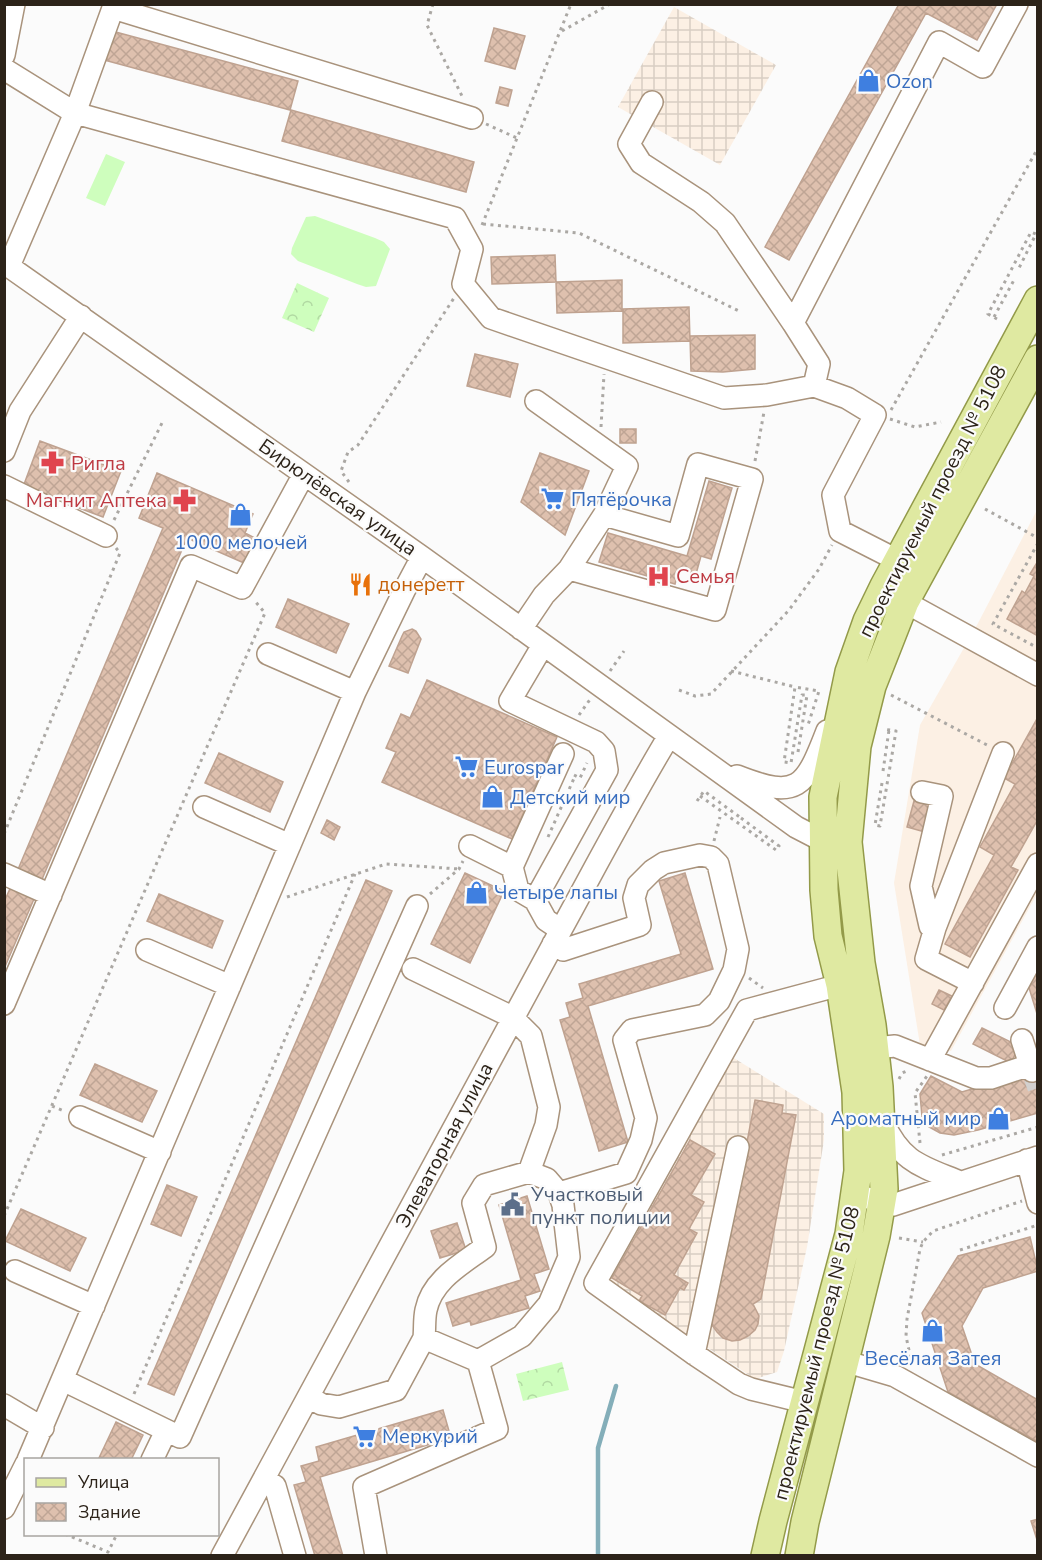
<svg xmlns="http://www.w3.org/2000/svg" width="1042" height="1560" viewBox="0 0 1042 1560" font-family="'Nunito Sans',sans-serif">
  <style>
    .built { fill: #fcf0e4 }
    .industrial { fill: url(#industrial-grid) }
    .grass { fill: #cefebd }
    .forest { fill: url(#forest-crowns) }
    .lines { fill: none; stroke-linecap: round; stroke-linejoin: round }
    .stream { stroke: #84aeb9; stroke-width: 4.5 }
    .building { fill: url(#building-cross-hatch); stroke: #bfa290; stroke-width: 1.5 }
    .minor-tunnel { stroke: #d2d0ce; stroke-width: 21; stroke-dasharray: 21 10; stroke-linecap: butt }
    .minor-casing { stroke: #a9937c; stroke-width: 24 }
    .major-casing { stroke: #939a49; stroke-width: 30 }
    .path { stroke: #aba8a4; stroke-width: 3; stroke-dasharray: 3 4.5; stroke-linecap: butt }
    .minor { stroke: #fff; stroke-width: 21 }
    .major { stroke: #dfe9a1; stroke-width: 27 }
    .labels { text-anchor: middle; stroke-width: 4.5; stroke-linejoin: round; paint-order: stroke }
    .shop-label { font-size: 20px; fill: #366cbe; stroke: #fbfbfb; text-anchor: start }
    .health-label { font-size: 20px; fill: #be3a42; stroke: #fbfbfb; text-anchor: start }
    .street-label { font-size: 20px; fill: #2c2319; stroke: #fbfbfb }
    .food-label { font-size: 20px; fill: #c56008; stroke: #fbfbfb; text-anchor: start }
    .service-label { font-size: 20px; fill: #4e5e75; stroke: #fbfbfb; text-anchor: start }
  </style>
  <defs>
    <pattern id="industrial-grid" width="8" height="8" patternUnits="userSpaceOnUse" patternTransform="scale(1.5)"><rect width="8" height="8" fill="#fcf0e4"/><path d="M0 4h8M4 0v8" fill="none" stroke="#d8cec3"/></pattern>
    <pattern id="forest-crowns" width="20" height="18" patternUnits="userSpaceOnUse" patternTransform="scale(1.5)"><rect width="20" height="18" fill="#cefebd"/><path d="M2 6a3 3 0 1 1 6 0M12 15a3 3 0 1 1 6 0" fill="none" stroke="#b1d9a2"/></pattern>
    <pattern id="building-cross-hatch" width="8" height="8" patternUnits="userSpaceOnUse" patternTransform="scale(1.5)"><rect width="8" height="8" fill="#dec0ae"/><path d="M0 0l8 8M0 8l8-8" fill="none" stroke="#bfa595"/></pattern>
  </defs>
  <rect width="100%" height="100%" fill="#fbfbfb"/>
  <path class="built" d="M1037,510V894L951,1051L920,1045L894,883L920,725L977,625Z"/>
  <path class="industrial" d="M674,7L776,65L720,165L618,107Z
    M729,1055L824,1114V1140L807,1247L784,1351L777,1372L755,1379L605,1280Z"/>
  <path class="grass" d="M106,154L125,162L105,206L86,198Z
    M315,216L375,238L384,242L390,249L376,286L366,287L357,284L298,261L291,254L292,248L306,217Z"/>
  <path class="forest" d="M297,283L329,298L314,332L282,318Z
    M562,1362L569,1390L523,1401L516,1374Z"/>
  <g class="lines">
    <path class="stream" d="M598,1556V1448L616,1386"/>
  </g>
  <path class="building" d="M899,4H997L977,40L926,13L789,260L765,247Z
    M494,28L525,36L515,69L485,61Z
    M112,31L298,81L290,110L104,60Z
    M500,87L512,90L508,106L496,103Z
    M291,110L474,162L466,192L282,141Z
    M555,255L556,282L492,284L491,257Z
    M622,280V311L557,313L556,282Z
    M689,307L690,341L623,343V309Z
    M755,335V369L723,372L691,371L690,336Z
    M475,354L518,364L510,397L467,386Z
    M620,429H636V443H620Z
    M40,441L121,471L103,517L23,487Z
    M540,453L589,471L565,535L521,502Z
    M157,473L253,514L245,533L255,538L244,563L187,538L40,884L16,874L163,528L139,518Z
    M709,481L732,488L711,559L701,556L696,574L679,569L675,584L599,562L608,533L687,556Z
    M1038,561V636L1007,619L1022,591L1025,593L1034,576L1030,574Z
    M288,599L349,624L336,653L276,627Z
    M412,629L416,631L421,639L408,673L389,666L402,636L404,632Z
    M427,680L557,737L512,839L382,782L396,752L386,748L401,714L410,718Z
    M1038,717V819L1011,867L1018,870L970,957L945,944L994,855L980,847L1015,784L1004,778Z
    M219,753L283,782L270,812L205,783Z
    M914,801L932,805L925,832L907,827Z
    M327,820L340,827L334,840L321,833Z
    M465,873L504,891L470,963L431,944Z
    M685,873L713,969L588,1006L628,1142L599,1151L560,1020L570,1017L566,1003L583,998L579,984L681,954L659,881Z
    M366,880L392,891L174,1395L148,1384Z
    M13,882L37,892L4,969V902Z
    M159,894L223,921L212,948L147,921Z
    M1038,958V1017L1026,978Z
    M939,990L952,996L944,1010L932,1004Z
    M982,1028L1019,1046L1011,1063L973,1044Z
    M95,1064L157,1091L142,1122L80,1095Z
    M1038,1069V1113L978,1130L954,1135L940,1133L929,1127L922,1117L920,1094L931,1076L962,1092Z
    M755,1100L783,1105L782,1113L796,1115L761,1299L753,1304L759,1316L758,1324L755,1330L748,1336L740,1340L732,1341L723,1338L717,1332L712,1325L711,1317L716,1304Z
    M690,1140L715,1154L691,1195L704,1202L689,1229L697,1233L674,1275L688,1283L684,1290L680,1288L665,1315L639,1301L642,1296L612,1278Z
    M167,1185L197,1197L181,1236L151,1224Z
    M527,1196L549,1269L534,1274L540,1291L525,1296L529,1308L471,1325L470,1321L453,1326L446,1303L521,1280L499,1205Z
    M21,1209L86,1238L70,1271L5,1241Z
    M457,1223L466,1250L440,1258L431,1231Z
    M1030,1237L1038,1271L983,1288L962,1326L975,1364L1038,1400V1442L948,1392L922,1313L958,1256Z
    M443,1410L451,1438L320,1477L343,1556H315L294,1485L306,1482L301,1466L319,1461L316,1447Z
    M116,1422L143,1435L131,1460H98Z
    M1038,1519V1543L1031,1521Z"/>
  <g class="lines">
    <path class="minor-tunnel" d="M1032,1071L1038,1088"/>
    <defs>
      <path id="minor" d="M4,55L14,4
        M4,69L75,113L113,8L472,118
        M652,102L629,144L641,163L701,202L725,223L793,323
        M4,263L422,557L796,827L823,841L837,842
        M9,266L75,113L455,218L472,249L463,284L491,318L724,398L767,395L814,386
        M4,451L20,411L81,316
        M4,486L106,536
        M897,560L840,531L833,495L875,415L847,398L814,386L819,364L793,323L939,42L983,67L1017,4
        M569,569L715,610L752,479L698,464L678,536L604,515
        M905,602L1038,675
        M521,629L544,595L569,569L604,515L627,466L536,401
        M268,654L355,692
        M737,776C798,800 805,788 827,731
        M922,792L942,796L921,886L930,926L935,928
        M204,807L290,845
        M470,846L512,867L518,890L535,900L546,920L561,930
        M512,867L563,754
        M4,874L51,895
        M535,900L607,770L604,751L596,742L510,701L543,645
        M553,944L563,950L640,925L634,898L638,885L653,870L664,863L700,855L711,857L718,864L738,949L734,970L719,1001L705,1015L632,1030L624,1040L646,1118L641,1140L626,1173L559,1193
        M147,950L230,986
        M413,969L512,1017L531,1036L549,1107L546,1125L529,1172
        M973,983L926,959L935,928L1003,753
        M4,1004L191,566L242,588L304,474
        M1005,1008L1038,947
        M1022,1040L1032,1071
        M875,1048L895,1046L976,1078H991L1030,1065
        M930,1060L1038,864
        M80,1117L160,1152
        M883,1122C902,1163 921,1166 960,1182
        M1027,1160L1038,1203
        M868,1198L893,1205L1038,1157
        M15,1271L94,1306
        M424,1338C425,1329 424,1319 426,1310C432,1280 462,1264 485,1247L473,1203L484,1185L529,1172L547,1179L559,1193L563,1205L569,1257L549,1304L522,1336L478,1361
        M694,1354L738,1147
        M844,1361L895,1376L1038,1456
        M63,1380L180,1437L417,906
        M309,1397L321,1404L339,1407L396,1390L424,1338L478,1361L497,1429L364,1487L376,1556
        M804,1402L751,1389L739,1384L694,1354L595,1283L747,1010L840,985
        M4,1405L43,1428
        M28,1460L355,692L405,589L422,557
        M152,1460L166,1431
        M264,1480L275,1486L295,1556
        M4,1508L26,1464
        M222,1556C337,1347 447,1137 562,928C597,864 631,799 669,736"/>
      <path id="major" d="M765,1556L773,1521L849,1234L858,1171L856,1092L840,985L828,936L824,890L823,797L849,672L867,621L884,586L1038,300
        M799,1556L805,1522L876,1236L884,1189L879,1087L872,1025L861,963L848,842L857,746L872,686L905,602L1038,359"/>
    </defs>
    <use href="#minor" class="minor-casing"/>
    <use href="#major" class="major-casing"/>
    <path class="path" d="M433,4L427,25L462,96
      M562,31L610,4
      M486,124L517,138
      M483,224L579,233L739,311
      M482,225L571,4
      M994,317L1014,280
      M997,319L988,314L1031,232L1036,234L1019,268
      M891,410L1038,148
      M890,419L915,427L941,422
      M601,427L604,374
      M755,461L764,412
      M349,482L341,471L348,452L358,445L454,298
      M985,509L1038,538
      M114,520L162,423
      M1038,543L993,624L1038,648
      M610,671L624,651
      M731,671L795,687
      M679,690L695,696L711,694L789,610L819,569L832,545
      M891,695L989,746
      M579,715L591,698
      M798,752L807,695H802L791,763L784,762L795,687L819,691L808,725
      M883,771L889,730
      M574,775L580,778L587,763
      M882,783L875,825L880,826L896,731L883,729
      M700,796L776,850L779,846L741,818
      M697,801L704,791L741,818
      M4,834L120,553L116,548
      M548,837L575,776
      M714,841L720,817
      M430,894L459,869L463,861
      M287,897L386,864L459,869
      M749,978L763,988
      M899,1079L902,1073L909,1070
      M52,1106L64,1111
      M920,1143L915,1093L927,1076
      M942,1155L1038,1127
      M4,1216L265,613L254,600
      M899,1238L923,1242
      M960,1250L1038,1225
      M912,1365L906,1336L907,1319L920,1249L923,1242L933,1231L1022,1201
      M134,1394L355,874
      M65,1534L108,1552L117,1534"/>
    <use href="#minor" class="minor"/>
    <use href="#major" class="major"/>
  </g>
  <defs>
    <symbol id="shop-bare" viewBox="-9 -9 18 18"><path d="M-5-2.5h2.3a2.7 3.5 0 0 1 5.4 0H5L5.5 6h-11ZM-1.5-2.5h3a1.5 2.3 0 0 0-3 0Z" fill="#3f7fe0" stroke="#fbfbfb" stroke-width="2.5" paint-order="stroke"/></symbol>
    <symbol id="pharmacy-bare" viewBox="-9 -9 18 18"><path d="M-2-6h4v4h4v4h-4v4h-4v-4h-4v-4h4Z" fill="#e0444e" stroke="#fbfbfb" stroke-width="2.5" paint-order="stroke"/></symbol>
    <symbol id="supermarket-bare" viewBox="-9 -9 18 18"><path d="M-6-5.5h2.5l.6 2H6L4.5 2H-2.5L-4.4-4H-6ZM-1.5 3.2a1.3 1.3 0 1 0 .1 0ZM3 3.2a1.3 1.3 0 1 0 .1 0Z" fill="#3f7fe0" stroke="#fbfbfb" stroke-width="2.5" paint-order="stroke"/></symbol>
    <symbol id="hospital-bare" viewBox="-9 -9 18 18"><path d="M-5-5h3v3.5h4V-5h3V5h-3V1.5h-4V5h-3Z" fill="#e0444e" stroke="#fbfbfb" stroke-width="2.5" paint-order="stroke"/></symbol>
    <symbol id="restaurant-bare" viewBox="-9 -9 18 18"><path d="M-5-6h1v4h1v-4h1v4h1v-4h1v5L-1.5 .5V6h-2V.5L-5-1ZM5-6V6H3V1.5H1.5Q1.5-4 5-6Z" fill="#e8710a" stroke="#fbfbfb" stroke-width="2.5" paint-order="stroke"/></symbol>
    <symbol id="civic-bare" viewBox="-9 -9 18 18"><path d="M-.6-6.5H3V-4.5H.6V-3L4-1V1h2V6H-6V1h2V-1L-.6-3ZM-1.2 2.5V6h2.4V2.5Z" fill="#5c6f8a" stroke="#fbfbfb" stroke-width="2.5" paint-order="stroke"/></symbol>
  </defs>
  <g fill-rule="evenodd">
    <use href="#shop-bare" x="852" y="64" width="33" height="33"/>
    <use href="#pharmacy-bare" x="36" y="446" width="33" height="33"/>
    <use href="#supermarket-bare" x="536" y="482" width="33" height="33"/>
    <use href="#pharmacy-bare" x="168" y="484" width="33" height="33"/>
    <use href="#shop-bare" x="224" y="498" width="33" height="33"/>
    <use href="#hospital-bare" x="642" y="560" width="33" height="33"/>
    <use href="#restaurant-bare" x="344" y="568" width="33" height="33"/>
    <use href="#supermarket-bare" x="450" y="750" width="33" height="33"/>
    <use href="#shop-bare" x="476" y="780" width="33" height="33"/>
    <use href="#shop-bare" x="460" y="876" width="33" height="33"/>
    <use href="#shop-bare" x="982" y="1102" width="33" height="33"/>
    <use href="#civic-bare" x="496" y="1188" width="33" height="33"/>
    <use href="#shop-bare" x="916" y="1314" width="33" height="33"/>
    <use href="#supermarket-bare" x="348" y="1420" width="33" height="33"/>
  </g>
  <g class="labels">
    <g class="shop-label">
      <text x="886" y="88">Ozon</text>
      <text x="571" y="506">Пятёрочка</text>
      <text x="241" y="549" text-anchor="middle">1000 мелочей</text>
      <text x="484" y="774">Eurospar</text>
      <text x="510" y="804">Детский мир</text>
      <text x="494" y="899">Четыре лапы</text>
      <text x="981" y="1125" text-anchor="end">Ароматный мир</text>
      <text x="933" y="1365" text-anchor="middle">Весёлая Затея</text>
      <text x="382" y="1443">Меркурий</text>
    </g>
    <g class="health-label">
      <text x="71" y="470">Ригла</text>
      <text x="167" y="507" text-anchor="end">Магнит Аптека</text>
      <text x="676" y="583">Семья</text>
    </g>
    <g class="street-label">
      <text transform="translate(338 497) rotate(35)" y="7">Бирюлёвская улица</text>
      <text transform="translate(932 501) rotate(-63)" y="7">проектируемый проезд № 5108</text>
      <text transform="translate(444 1145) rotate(-62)" y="7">Элеваторная улица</text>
      <text transform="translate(816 1353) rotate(-76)" y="7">проектируемый проезд № 5108</text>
    </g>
    <g class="food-label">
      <text x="378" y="591">донеретт</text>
    </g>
    <g class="service-label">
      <text x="531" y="1201">Участковый<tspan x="531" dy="23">пункт полиции</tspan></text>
    </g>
  </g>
  <rect width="1042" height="1560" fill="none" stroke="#2c2319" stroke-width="12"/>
  <rect x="24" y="1458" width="195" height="78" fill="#fbfbfb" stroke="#a8a5a1" stroke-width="1.5"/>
  <rect x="36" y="1478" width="30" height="9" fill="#dfe9a1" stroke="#a8a5a1" stroke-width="1.5"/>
  <text x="78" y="1488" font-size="18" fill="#2c2319">Улица</text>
  <rect x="36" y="1503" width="30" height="18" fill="url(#building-cross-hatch)" stroke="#a8a5a1" stroke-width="1.5"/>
  <text x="78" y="1518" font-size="18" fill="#2c2319">Здание</text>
</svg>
